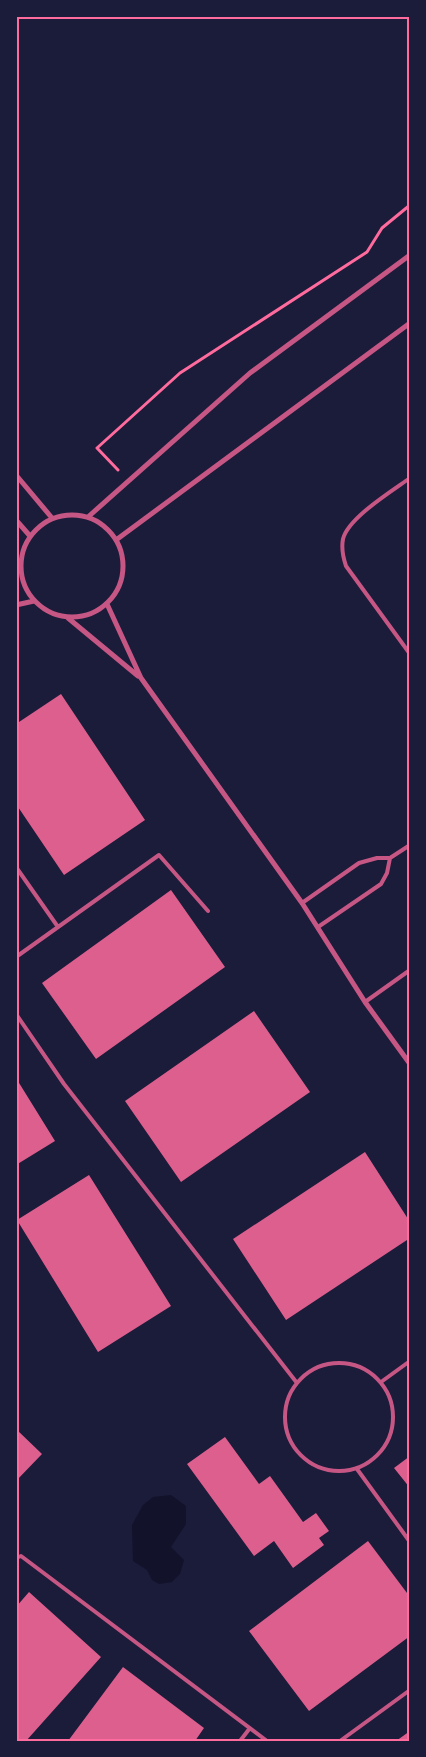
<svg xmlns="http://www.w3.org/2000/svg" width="426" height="1757" viewBox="0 0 426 1757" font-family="'Work Sans',sans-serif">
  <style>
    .water { fill: #12122b }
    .building { fill: #dd5f8e }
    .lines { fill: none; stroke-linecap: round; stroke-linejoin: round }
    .path { stroke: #ff6b9d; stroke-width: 3 }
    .service { stroke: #c65784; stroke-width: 4 }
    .minor { stroke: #c65784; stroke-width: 5 }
    .neatline { fill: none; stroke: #ff6b9d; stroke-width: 2 }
  </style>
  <rect width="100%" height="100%" fill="#1b1b3a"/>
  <path class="water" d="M171,1495L186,1506V1524L171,1547L184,1560L180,1574L172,1582L159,1584L152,1580L147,1570L133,1561L132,1525L143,1505L153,1497Z"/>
  <path class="building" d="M61,694L145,820L64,875L16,804V724Z
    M171,890L225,967L96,1059L42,983Z
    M254,1011L310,1092L181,1182L125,1101Z
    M16,1078L55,1141L16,1165Z
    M365,1152L410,1222V1238L286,1320L233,1239Z
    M89,1175L171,1306L98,1352L17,1220Z
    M16,1429L42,1454L16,1481Z
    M225,1437L259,1484L270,1476L303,1522L316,1513L329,1531L319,1538L324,1545L293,1568L274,1541L254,1556L187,1464Z
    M410,1456V1488L394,1468Z
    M368,1541L410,1597V1636L309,1711L249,1631Z
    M29,1592L101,1657L26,1741H16V1607Z
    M123,1667L204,1728L195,1741H68Z
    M410,1731V1741H396Z"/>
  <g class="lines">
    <path class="path" d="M118,470L97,448L180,373L367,252L382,228L410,205"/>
    <path class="service" d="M410,478C392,491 348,518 343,539C341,549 343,557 346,566L410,654
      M16,867L58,927
      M302,903L359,863L377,858H390L410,845
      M318,927L381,884L387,873L390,858
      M16,957L159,855L208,911
      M365,1002L410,970
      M16,1014L64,1084L297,1383
      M285 1417a54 54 0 1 1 108 0a54 54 0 1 1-108 0Z
      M381,1382L410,1361
      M357,1469L410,1542
      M16,1558L21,1556L267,1741
      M240,1741L250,1728
      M340,1741L410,1690"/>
    <path class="minor" d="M16,475L52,518
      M21 566a51 51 0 1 1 102 0a51 51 0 1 1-102 0Z
      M88,517L250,373L410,255
      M16,520L30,536
      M116,540L410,323
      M107,604L141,678L302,903L365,1002L410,1064
      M16,605L34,601
      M68,618L138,676"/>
  </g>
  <rect width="426" height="1757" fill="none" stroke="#1b1b3a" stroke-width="35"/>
  <rect x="18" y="18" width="390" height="1722" class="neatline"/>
</svg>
